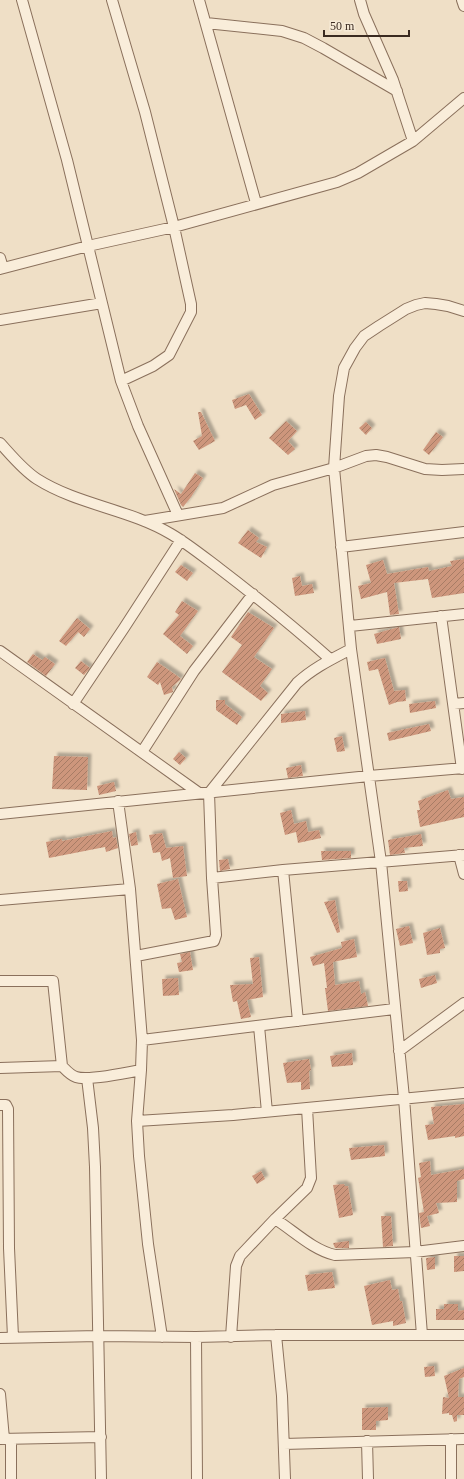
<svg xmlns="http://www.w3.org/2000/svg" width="464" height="1479" viewBox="0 0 464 1479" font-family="Georgia,serif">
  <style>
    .building { fill: url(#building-hatch); filter: url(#shadow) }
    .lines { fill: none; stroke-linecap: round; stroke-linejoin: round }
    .minor-casing { stroke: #8a705c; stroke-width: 12 }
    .minor { stroke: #f9edda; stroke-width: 10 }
  </style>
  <defs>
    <pattern id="building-hatch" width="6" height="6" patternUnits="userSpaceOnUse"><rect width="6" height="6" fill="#cd967c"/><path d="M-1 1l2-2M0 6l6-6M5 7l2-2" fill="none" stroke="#a77b65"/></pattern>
    <filter id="shadow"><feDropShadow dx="3.5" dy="-3.5" stdDeviation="1" flood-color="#0004"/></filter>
  </defs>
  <rect width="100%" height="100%" fill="#efdfc6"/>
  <path class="building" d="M249,394L262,415L255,420L246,405L235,409L232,400Z
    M198,412H201L215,441L199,450L193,441L202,436Z
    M286,421L297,431L288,441L295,449L288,455L269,438Z
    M366,422L372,428L366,435L359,428Z
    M436,432L443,437L429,455L423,450Z
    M195,473L203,478L191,497L183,507L181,505L174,489L181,494Z
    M248,530L259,538L256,542L267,547L261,558L238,543Z
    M464,559V593L432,598L428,579L394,583L399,614L390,615L387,592L361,599L358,586L371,583L366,565L383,560L387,574L428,567L429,571L452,566L450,561Z
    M181,565L193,573L187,581L175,572Z
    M300,576L302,586L312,584L314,593L295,596L292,578Z
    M182,601L198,611L180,636L193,646L187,654L163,634L179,615L175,612Z
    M248,612L274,628L254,657L272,669L260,686L268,693L261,701L222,672L242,645L231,637Z
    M77,618L90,629L84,637L78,632L66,646L59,641Z
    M399,627L401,639L377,644L374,634Z
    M33,654L42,660L45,657L55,664L46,676L27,662Z
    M385,658L394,691L405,690L406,701L397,702L389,705L378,669L369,671L367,662Z
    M81,661L90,668L84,675L75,668Z
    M157,662L176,675L181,679L172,687L173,692L164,695L160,682L158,685L147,677Z
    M216,700H225V704L242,717L237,725L216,710Z
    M435,701L436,708L410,713L409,704Z
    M305,711L306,720L281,723V714Z
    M429,724L431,731L389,741L387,733Z
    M342,736L345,751L337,752L334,738Z
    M179,752L186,758L180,765L173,759Z
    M54,756L88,757L87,790L52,789Z
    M301,765L303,776L288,778L286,768Z
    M114,782L116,791L99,795L97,786Z
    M448,790L451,799L464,797V817L420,827L417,810H420L418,801Z
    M291,810L294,824L306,821L308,832L319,830L321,838L298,843L296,832L285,835L280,813Z
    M112,831L113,838L116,837L118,848L106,852L105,847L49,858L46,842L62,839V841Z
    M136,832L138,845L131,846L129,834Z
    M162,833L166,848L183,846L187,876L173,878L170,858L162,861L160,852L153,853L149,835Z
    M421,834L423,846L404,848L405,853L390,855L388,840Z
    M321,851H351V858L322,860Z
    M228,859L230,869L220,871L219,860Z
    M178,879L187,917L175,920L171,908L162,909L157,884Z
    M398,881H407L408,891L399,892Z
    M335,900L340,932L337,933L324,902Z
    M409,926L413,943L400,946L396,929Z
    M440,928L445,948L440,949V953L427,955L423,933Z
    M354,939L357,957L333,962L335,985L359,981L361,994L365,992L368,1006L328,1011L325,988H327L324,963L313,966L310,957L342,948L341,942Z
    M190,952L193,970L179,972L177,963L182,962L180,954Z
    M259,957L263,997L247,1000L251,1017L241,1019L237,1001L233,1002L230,985L253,984L250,958Z
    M435,975L437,983L421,988L419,979Z
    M178,978L179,995L163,996L162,979Z
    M349,1053H352L353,1065L332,1067L330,1056Z
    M309,1059L311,1070L309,1071L310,1089L301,1090V1082L287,1083L283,1063Z
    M464,1104V1136L455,1138V1136L428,1140L425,1125L434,1124L431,1107Z
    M384,1145L385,1156L351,1160L349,1148Z
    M430,1161L431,1175L464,1169V1179L457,1181V1202L436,1203L439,1213L427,1216L430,1226L421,1228L419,1213L424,1212L418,1178L421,1177L419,1163Z
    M261,1171L265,1179L257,1184L252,1176Z
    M344,1184L345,1186H348L353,1215L339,1218L333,1185Z
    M381,1216H391L393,1246L383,1247Z
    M349,1241V1248H335L333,1243Z
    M454,1256H464V1271L454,1272Z
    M435,1257V1269L427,1270L426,1258Z
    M332,1272L335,1288L308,1291L305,1275Z
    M390,1280L392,1290L398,1289L400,1301H402L406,1323L393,1326V1321L372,1325L364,1286Z
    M444,1304H458V1311L464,1310V1320H436V1309H444Z
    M434,1366L435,1376L425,1377L424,1367Z
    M464,1368V1377L459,1379L458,1397H464V1415H457V1421L454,1422L452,1415H449V1413L442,1414L443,1397L449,1398L444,1376Z
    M388,1407V1420L376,1421V1430H362V1408Z"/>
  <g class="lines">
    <defs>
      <path id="minor" d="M22,0L67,160L121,381L138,426L178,515
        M112,0L145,112L174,227L191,304V312L169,355L153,366L121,381
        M199,0L256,203
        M360,0L364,14L393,80L413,141
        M462,0L464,6
        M206,23L282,31L304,38L323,48L397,91
        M0,258L3,268
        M0,269L88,246L174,227L337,182L358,173L413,141L464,98
        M0,320L102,303
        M0,443C11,455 23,470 37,479C78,505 129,509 171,534C188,544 204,557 220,569C258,598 295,628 330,659
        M145,521L223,508L273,485L334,468L366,456L376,455L387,457L425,469L442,470L464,469
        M341,547L464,532
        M441,616L462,769
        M350,626L464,614
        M0,651L199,793
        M73,704L124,628L181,540
        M454,704L464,703
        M142,752L194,671L253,594
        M118,801L130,889L142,1040L141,1070L137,1121L139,1156L148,1244L162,1337
        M0,814L369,776L464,768
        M459,855L464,874
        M283,870L298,1021
        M212,878L283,870L464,855
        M0,900L130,889
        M136,956L214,941L216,935L212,878L209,793L297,683C313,668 332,659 351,649
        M0,981H53L62,1066
        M259,1026L267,1112
        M142,1040L394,1009
        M399,1051L464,1003
        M0,1068L62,1066C66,1070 70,1075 76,1077C88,1081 126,1073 141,1070
        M87,1078L93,1128L95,1167L101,1479
        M0,1105H6L8,1109L9,1248L13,1337
        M137,1121L233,1115L464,1093
        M275,1219C294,1231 313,1250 335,1255L415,1252L464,1246
        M276,1335L282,1396L285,1479
        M422,1335L404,1098L381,862L351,649L334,468L339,396L344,368L355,348L364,336L379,326L406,309L416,305L425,303L436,304L448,306L464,311
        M196,1337L197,1479
        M231,1337L236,1266L240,1256L275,1219L307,1188L311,1178L307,1108
        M0,1338L99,1336L196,1337L276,1335H464
        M0,1394L4,1439
        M0,1439L101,1437
        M451,1439V1479
        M367,1441L368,1479
        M284,1444L464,1439
        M11,1479V1439"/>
    </defs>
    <use href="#minor" class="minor-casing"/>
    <use href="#minor" class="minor"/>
  </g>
  <path d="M324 30v6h85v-6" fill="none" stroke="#3a2a20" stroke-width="2"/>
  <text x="330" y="30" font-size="12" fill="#3a2a20" stroke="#f6ead6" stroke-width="3" paint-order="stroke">50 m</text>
</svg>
